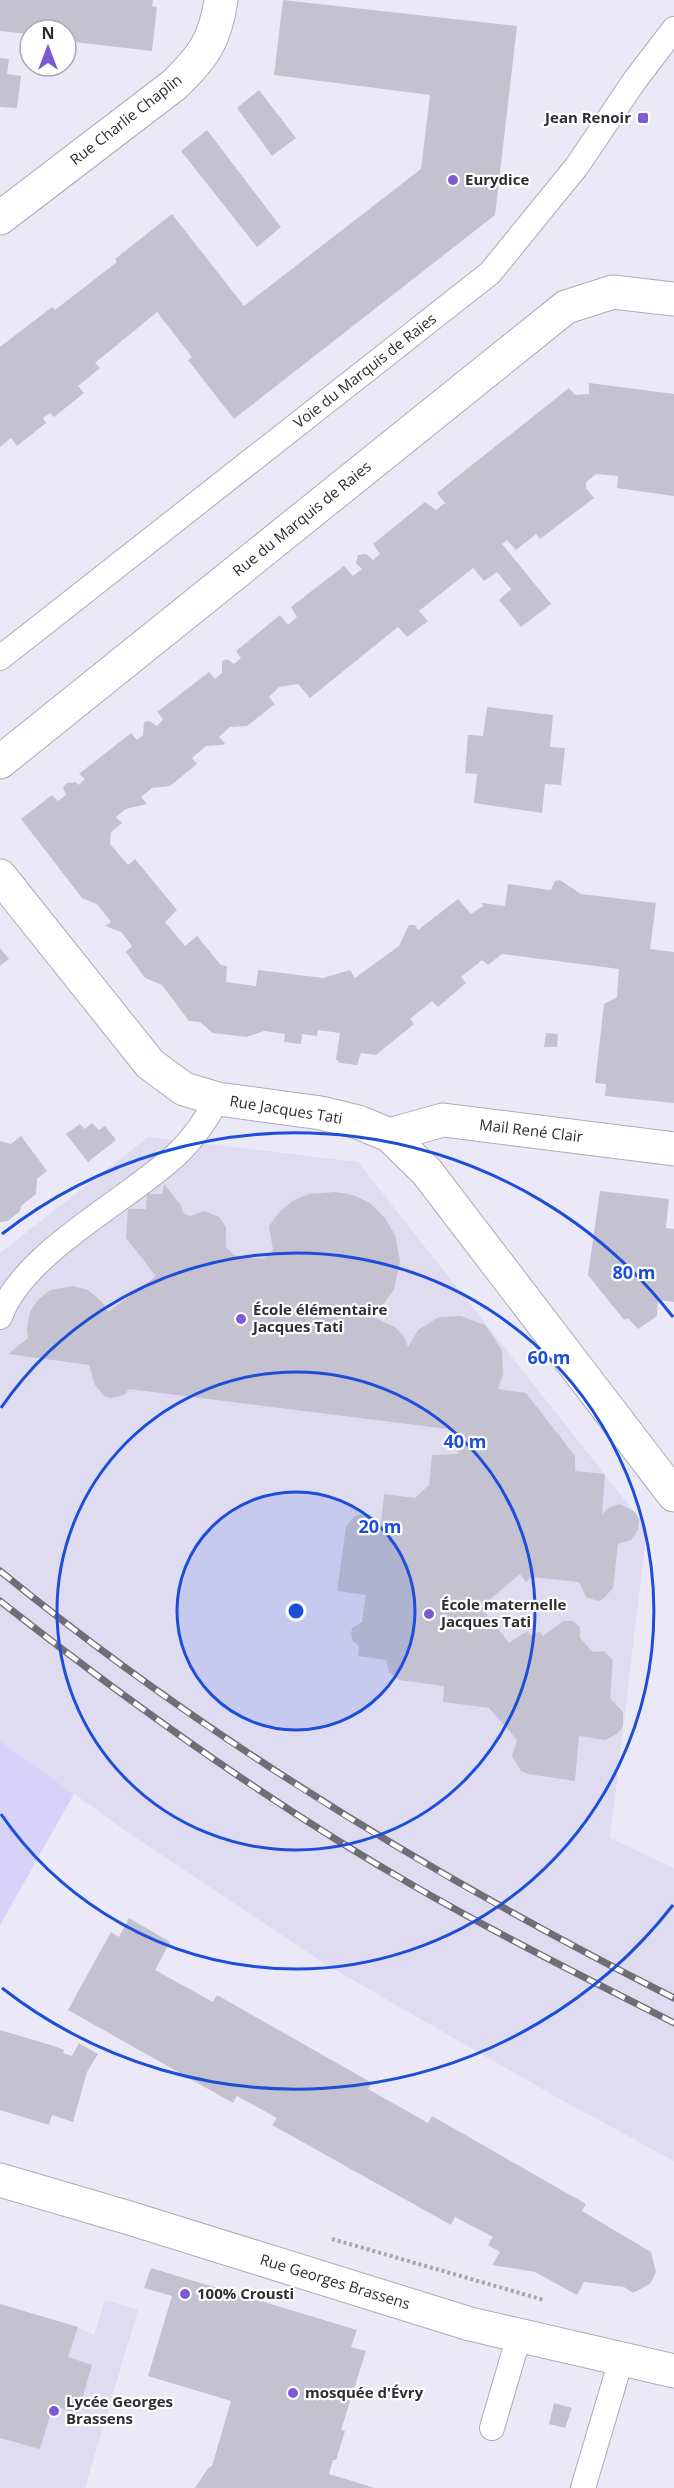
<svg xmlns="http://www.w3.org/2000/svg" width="674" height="2488" viewBox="0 0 674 2488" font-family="'Open Sans',sans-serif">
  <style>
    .built { fill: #dfdcf2 }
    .park { fill: #d8d1f9 }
    .building { fill: #c4c2d0 }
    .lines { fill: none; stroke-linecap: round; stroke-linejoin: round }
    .lane-casing { stroke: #adaab8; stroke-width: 26 }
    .street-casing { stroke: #adaab8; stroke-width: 35 }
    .path { stroke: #a5a4af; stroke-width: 4; stroke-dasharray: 3 3; stroke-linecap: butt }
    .lane { stroke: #fff; stroke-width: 24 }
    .street { stroke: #fff; stroke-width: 33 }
    .rail-casing { stroke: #6f6e76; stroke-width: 7 }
    .rail { stroke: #fff; stroke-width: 4.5; stroke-dasharray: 14; stroke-linecap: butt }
    .ring { fill: none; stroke: #1d4ed8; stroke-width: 3 }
    .poi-dot { fill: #7e5bd5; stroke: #fff; stroke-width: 2 }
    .labels { text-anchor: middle; stroke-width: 4.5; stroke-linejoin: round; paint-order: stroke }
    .poi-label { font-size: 15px; font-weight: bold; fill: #2e2d32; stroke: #fff; text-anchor: start }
    .street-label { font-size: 15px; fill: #2e2d32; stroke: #fff }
    .centre { fill: #1d4ed8; stroke: #fff; stroke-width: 3 }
    .ring-label { font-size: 18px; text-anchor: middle; font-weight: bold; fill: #1d4ed8; stroke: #fff; stroke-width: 4.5; stroke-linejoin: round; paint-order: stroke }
  </style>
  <rect width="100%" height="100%" fill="#ebe9f8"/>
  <path class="built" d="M148,1137L358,1162L647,1528L610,1838L674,1868V2161L558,2098L325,1964L123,1829L0,1741V1253Z
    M105,2300L138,2310L85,2488H0V2304L77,2327L94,2335Z"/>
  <path class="park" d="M0,1741L74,1794L0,1925Z"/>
  <path class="building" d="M0,0H153L152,6L157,7L152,51L66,41V30H30V34L0,31Z
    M283,0L517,26L495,215L234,419L188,360L192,357L157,312L95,363L100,368L78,386L84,393L54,417L50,413L43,418L46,423L17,446L11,438L0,447V347L52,307L55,310L117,262L115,259L172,214L244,306L421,169L430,95L274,75Z
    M0,58L9,59L7,74L21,76L17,108L0,107Z
    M259,90L296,138L272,156L237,108Z
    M207,130L281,227L257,247L181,151Z
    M589,383L674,394V496L617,488L618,476L596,474L586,482V488L594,498L540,539L536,534L516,550L507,540L502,544L551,604L521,627L499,600L511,589L497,572L484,581L473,568L419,611L428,621L407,637L398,627L310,698L298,684L279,687L269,697L275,704L247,726L230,727L219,737L225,743L223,745L206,746L192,758L197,764L170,786L152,788L141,797L147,804L126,809L116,817L122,823L111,832L110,844L128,865L135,859L177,910L165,922L185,946L197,936L221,965L227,966L226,982L256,986L258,970L323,978L350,970L355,978L399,946L409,925H415L418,930L458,899L471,914L483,906L482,903L505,906L508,884L551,890L555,881L560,880L581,894L656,903L650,949L674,952V1103L605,1096L606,1084L595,1083L604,1004L617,997L619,969L502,954L488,965L482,960L461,977L466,983L438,1007L432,1001L410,1019L414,1024L376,1055L361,1053L357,1065L340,1063L336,1059L340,1033L318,1030L317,1036L302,1034L301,1044L284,1042L285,1034L264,1031L247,1037L213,1033L200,1022L189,1021L162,985L145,978L126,952L132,946L121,932L105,926L111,922L97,904L82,898L21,819L52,795L58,801L66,795L63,787L67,783L76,782L78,785L85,779L79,774L131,733L137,740L143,735L144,722L149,721L157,726L163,719L157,712L209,672L215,679L222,673V661L227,659L234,664L241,658L236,651L280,615L288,625L297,617L291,607L344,566L353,576L362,569L356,563L358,555L366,554L373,560L380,554L373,544L425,502L436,510L445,503L437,493L453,480L569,388L575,395L589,394Z
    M487,707L553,715L550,747L565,748L561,785L545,784L542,813L474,803L477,774L465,773L468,735L483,736Z
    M0,948L9,959L0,966Z
    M546,1033L558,1034L557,1047H544Z
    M92,1123L99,1130L105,1126L116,1140L88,1162L66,1134L80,1124L85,1129Z
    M21,1136L47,1171L37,1179L36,1194L21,1206L20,1211L8,1221L0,1222V1141L11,1144Z
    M164,1184L181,1205L183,1213L190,1216L204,1211L219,1217L226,1227V1247L234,1255L263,1259L273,1250L269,1226L280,1211L294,1200L309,1194L336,1192L353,1195L370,1203L385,1218L395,1235L400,1261L394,1290L373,1317L395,1327L404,1337L408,1347L418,1330L439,1317L461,1316L485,1325L502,1350L503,1374L498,1389L526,1393L575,1456V1471L605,1474L602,1514L610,1507L620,1504L635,1512L639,1520L638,1530L631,1540L618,1544L613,1588L603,1599L598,1601L586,1597L579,1582L532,1577L526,1582L520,1574L481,1607L509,1643L527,1631L532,1636L539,1631L543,1636L563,1621H573L580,1627V1638L593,1652L604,1651L613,1660L610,1698L623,1712V1726L617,1734L605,1740L579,1736L575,1781L528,1774L521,1771L512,1756L517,1740L489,1708L443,1702L444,1686L399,1680L389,1672L386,1660L358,1656L359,1646L353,1641L351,1635L352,1628L362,1622L366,1595L337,1591L346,1526L355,1516L361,1514H369L381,1522L384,1494L415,1498L429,1485L432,1455L458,1454L460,1437L448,1429L129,1389L124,1395L110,1398L104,1396L95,1385L89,1365L8,1354L28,1338L27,1328L30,1312L38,1300L50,1290L73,1286L88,1290L102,1302L108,1312L156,1276L126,1238L128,1209H146L147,1194H162Z
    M600,1191L669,1199L666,1228L674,1229V1302L658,1300L657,1316L638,1329L628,1318L624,1320L588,1275Z
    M129,1918L170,1942L155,1970L213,2002L217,1995L372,2083L368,2089L428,2123L432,2116L586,2204L582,2211L651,2252L656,2272L650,2284L633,2293L624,2287L584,2282L577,2295L535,2272L492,2265L500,2252L488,2245L493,2237L455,2217L451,2225L272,2125L277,2118L237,2096L233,2103L68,2010L111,1932L119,1937Z
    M0,2030L54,2046L64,2050L63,2053L72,2056L79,2043L98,2054L87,2072L73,2122L52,2115L49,2125L0,2110Z
    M151,2268L357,2330L351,2347L366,2351L341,2430L345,2431L336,2460H333L329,2474L375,2488H195L208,2468L212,2466L231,2401L148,2376L172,2296L144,2288Z
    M0,2304L78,2327L68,2357L92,2365L78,2413L53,2406L40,2449L0,2438Z
    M554,2403L572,2408L565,2428L549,2424Z"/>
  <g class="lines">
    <defs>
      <path id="lane" d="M0,658L490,273L577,166L635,80L674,29
        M0,1317C23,1252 126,1202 177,1154C194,1138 206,1119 218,1099
        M492,2428L519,2336
        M583,2488L621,2360"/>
      <path id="street" d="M0,218L174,85C203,57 215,41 221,0
        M0,762L566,307L613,292L674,299
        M0,876L150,1064L184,1089L218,1099L321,1113L358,1122L389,1135L427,1172L674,1495
        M389,1135L443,1120L674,1149
        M0,2180L126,2217L470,2324L674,2371"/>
    </defs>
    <use href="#lane" class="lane-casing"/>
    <use href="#street" class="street-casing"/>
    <path class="path" d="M332,2239L544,2300"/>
    <use href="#lane" class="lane"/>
    <use href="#street" class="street"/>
    <defs>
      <path id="rail" d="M0,1571C207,1740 436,1878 674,1998
        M0,1601C131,1704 269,1803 414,1886C499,1935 586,1978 674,2023"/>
    </defs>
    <use href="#rail" class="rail-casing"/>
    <use href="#rail" class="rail"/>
  </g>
  <circle cx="296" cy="1611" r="119" fill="#1d4ed8" fill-opacity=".12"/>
  <g class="ring">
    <circle cx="296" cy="1611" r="119"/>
    <circle cx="296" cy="1611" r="239"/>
    <path d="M1 1408A358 358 0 1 1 1 1814"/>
    <path d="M673 1905A478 478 0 0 1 2 1988M2 1234A478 478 0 0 1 673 1317"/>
  </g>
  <g class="poi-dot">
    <rect x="637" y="112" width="12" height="12" rx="3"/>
    <circle cx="453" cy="180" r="6"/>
    <circle cx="241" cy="1319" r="6"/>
    <circle cx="429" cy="1614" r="6"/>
    <circle cx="185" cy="2294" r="6"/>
    <circle cx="293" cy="2393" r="6"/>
    <circle cx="54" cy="2411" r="6"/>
  </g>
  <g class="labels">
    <g class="poi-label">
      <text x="631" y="123" text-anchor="end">Jean Renoir</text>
      <text x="465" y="185">Eurydice</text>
      <text x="253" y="1315">École élémentaire<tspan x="253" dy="17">Jacques Tati</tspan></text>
      <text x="441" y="1610">École maternelle<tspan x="441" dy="17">Jacques Tati</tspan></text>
      <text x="197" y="2299">100% Crousti</text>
      <text x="305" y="2398">mosquée d'Évry</text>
      <text x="66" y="2407">Lycée Georges<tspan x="66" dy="17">Brassens</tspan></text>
    </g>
    <g class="street-label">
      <text transform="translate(126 120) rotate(-38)" y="5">Rue Charlie Chaplin</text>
      <text transform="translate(365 371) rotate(-38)" y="5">Voie du Marquis de Raies</text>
      <text transform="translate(302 519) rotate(-39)" y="5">Rue du Marquis de Raies</text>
      <text transform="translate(286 1110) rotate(9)" y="5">Rue Jacques Tati</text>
      <text transform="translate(531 1131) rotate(7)" y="5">Mail René Clair</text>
      <text transform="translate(335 2282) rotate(17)" y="5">Rue Georges Brassens</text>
    </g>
  </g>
  <circle cx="296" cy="1611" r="9" class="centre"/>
  <g class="ring-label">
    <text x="634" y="1279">80 m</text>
    <text x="549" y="1364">60 m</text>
    <text x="465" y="1448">40 m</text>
    <text x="380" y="1533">20 m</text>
  </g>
  <g transform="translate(48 48)"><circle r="28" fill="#ffffff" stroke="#ababad" stroke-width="1.5"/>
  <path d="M0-4.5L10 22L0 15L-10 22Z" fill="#7e5bd5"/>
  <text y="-9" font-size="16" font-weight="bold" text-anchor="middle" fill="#2e2d32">N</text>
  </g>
</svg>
